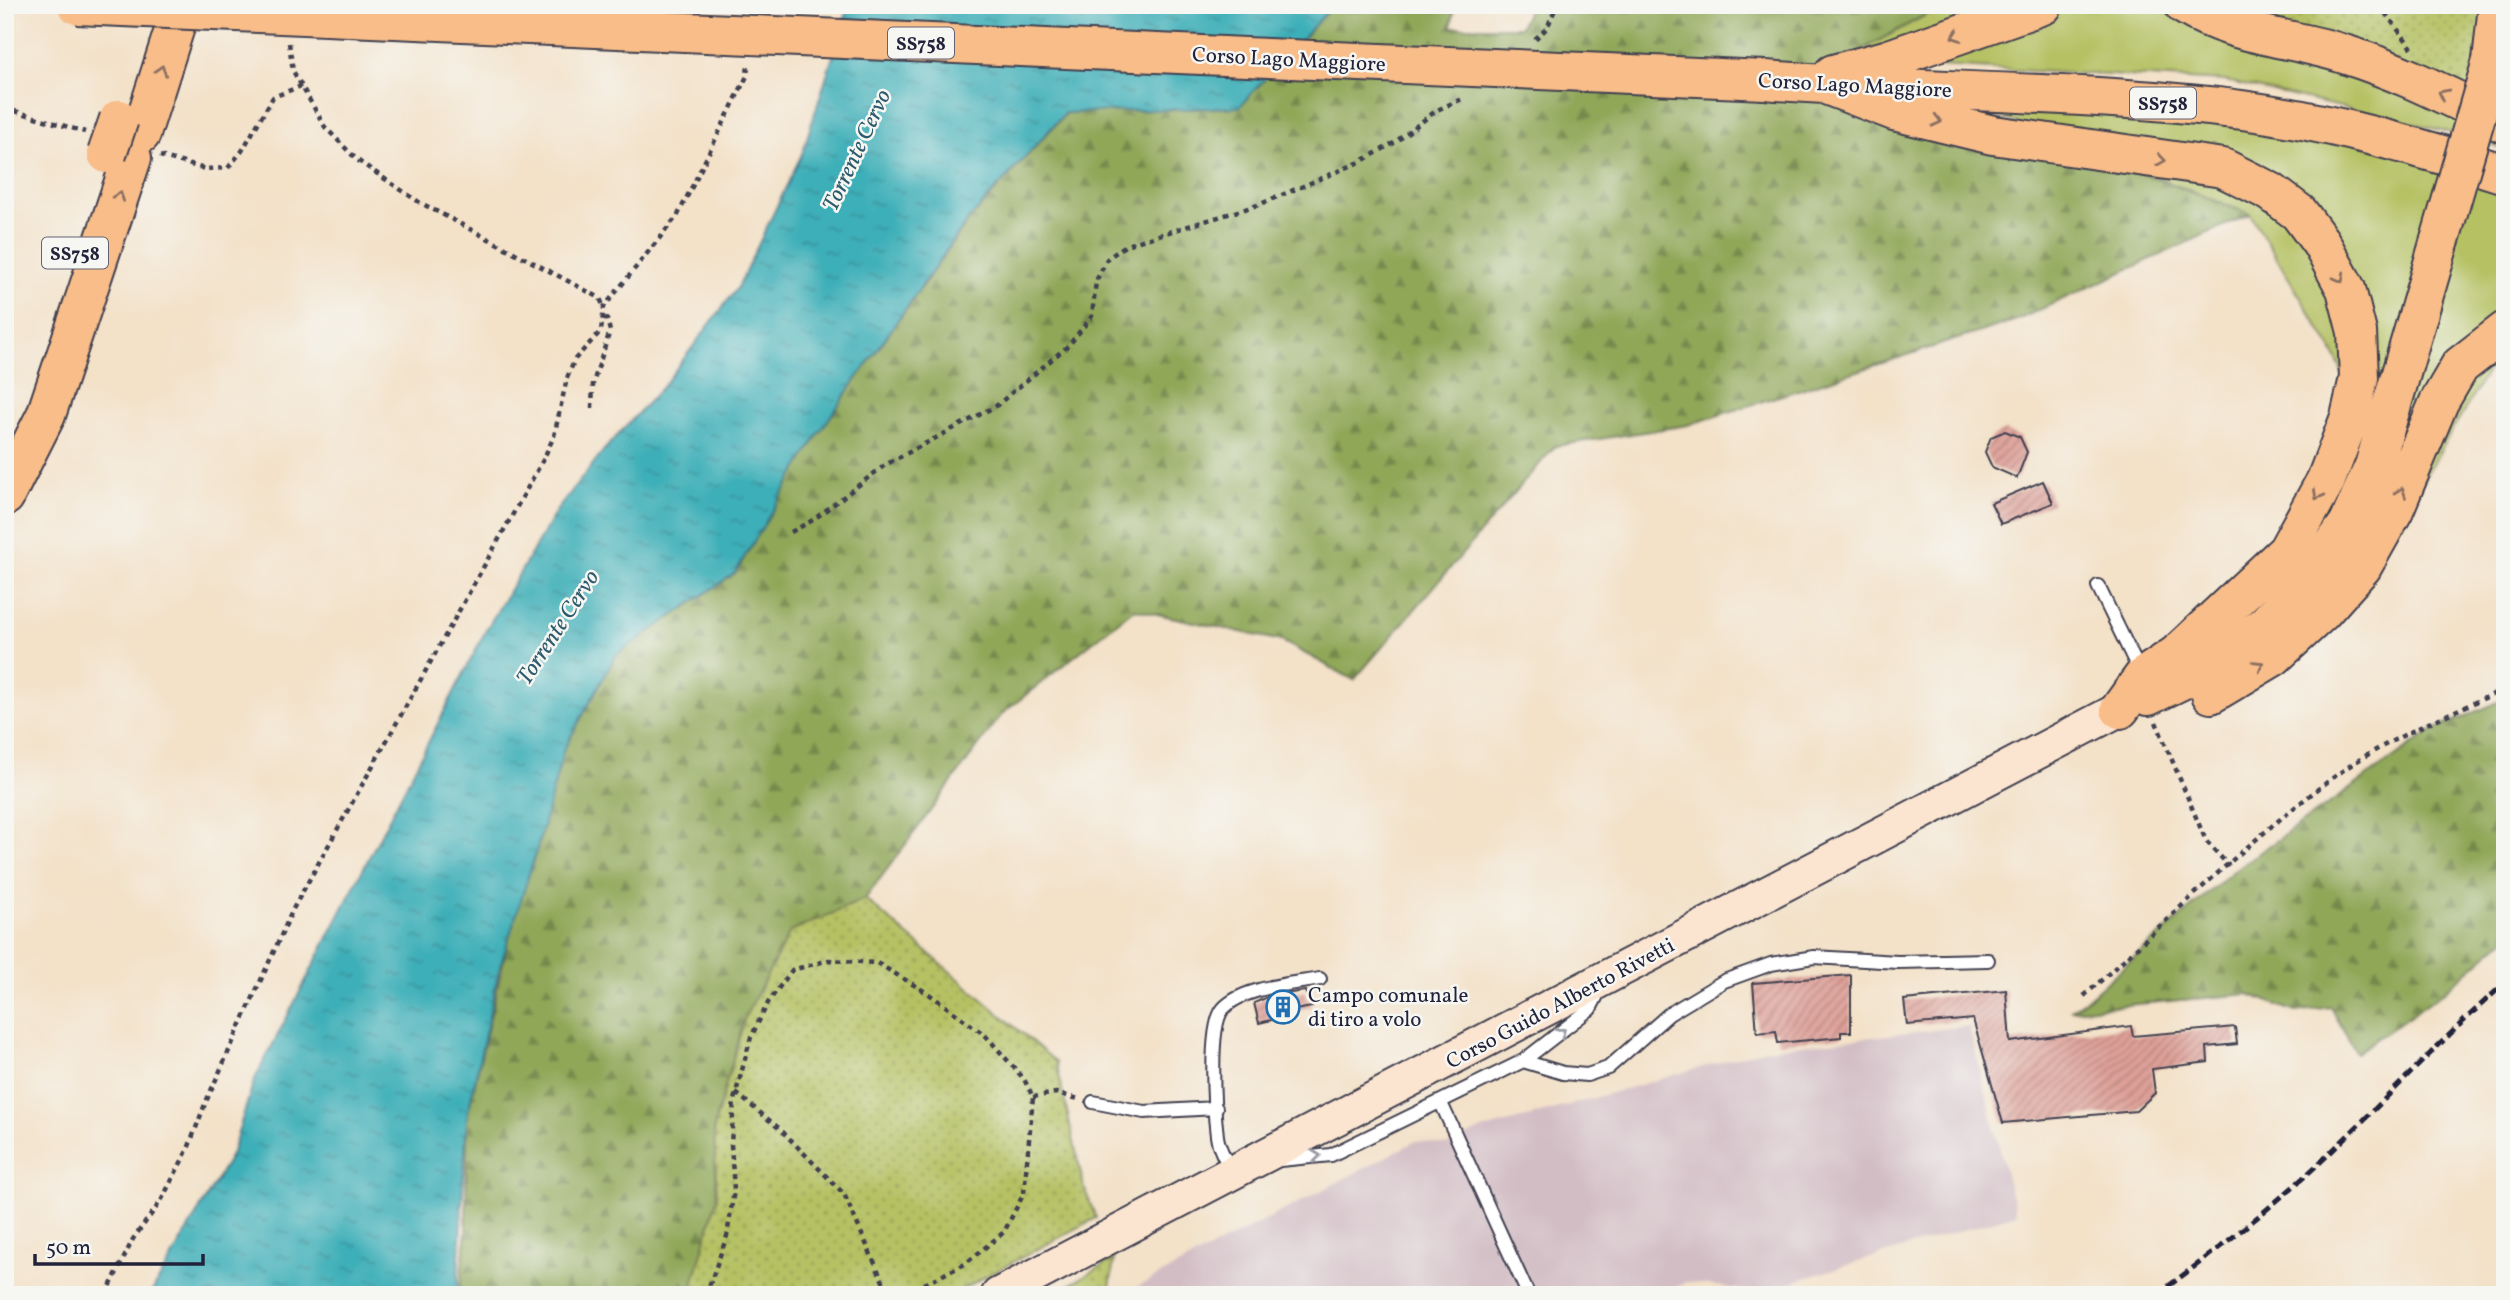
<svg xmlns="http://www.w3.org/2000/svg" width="2510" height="1300" viewBox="0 0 2510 1300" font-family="Vollkorn,serif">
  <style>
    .industrial { fill: #d2bdc5 }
    .grass { fill: #b5c163; stroke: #6c724f; stroke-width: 2 }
    .forest { fill: url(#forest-firs); stroke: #59644a; stroke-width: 2 }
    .park { fill: url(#park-dots); stroke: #6c724f; stroke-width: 2 }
    .water { fill: url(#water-ripples); stroke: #30687a; stroke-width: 2 }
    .building { fill: url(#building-hatch) }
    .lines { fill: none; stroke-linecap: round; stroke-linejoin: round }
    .lane-casing { stroke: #413f50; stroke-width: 16 }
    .secondary-casing { stroke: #413f50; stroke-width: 37 }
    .highway-casing { stroke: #413f50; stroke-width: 42 }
    .path { stroke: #413f50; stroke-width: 4.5; stroke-dasharray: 5 5; stroke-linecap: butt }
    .lane { stroke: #fff; stroke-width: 12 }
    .secondary { stroke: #fce5d0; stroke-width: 33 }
    .highway { stroke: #f8bd89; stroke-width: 38 }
    .rail { stroke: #22223b; stroke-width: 5; stroke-dasharray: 10 5; stroke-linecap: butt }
    .highway-bridge-casing { stroke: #413f50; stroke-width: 42; stroke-linecap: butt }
    .highway-bridge { stroke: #f8bd89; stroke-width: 38 }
    .oneway { stroke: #8d7062 }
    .oneway2 { stroke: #9c9ca7 }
    .labels { text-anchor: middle; stroke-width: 5; stroke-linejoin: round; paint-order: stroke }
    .shield { fill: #f6f6f2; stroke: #626272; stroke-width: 2 }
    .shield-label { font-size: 19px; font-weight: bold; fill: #22223b }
    .street-label { font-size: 21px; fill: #22223b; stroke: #f6f6f2 }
    .poi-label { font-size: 21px; fill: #22223b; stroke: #f6f6f2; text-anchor: start }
    .water-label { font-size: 23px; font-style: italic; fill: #2d5a6d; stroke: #f6f6f2 }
  </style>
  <defs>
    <pattern id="forest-firs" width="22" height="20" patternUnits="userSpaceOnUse" patternTransform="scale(1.75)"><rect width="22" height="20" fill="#90a759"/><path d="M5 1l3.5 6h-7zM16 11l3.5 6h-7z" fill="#75884b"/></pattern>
    <pattern id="park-dots" width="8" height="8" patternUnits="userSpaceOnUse" patternTransform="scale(1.75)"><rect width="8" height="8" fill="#b5c163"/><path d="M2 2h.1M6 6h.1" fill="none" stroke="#939c53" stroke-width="1.8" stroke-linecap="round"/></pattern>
    <pattern id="water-ripples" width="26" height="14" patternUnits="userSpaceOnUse" patternTransform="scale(1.75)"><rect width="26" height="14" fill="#3eafb8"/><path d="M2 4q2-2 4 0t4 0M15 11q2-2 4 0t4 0" fill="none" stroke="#348e97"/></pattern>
    <pattern id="building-hatch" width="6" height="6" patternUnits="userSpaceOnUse" patternTransform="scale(1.75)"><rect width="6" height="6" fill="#dea098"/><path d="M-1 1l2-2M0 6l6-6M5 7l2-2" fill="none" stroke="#b4827d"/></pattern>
  </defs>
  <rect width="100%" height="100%" fill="#f6f6f2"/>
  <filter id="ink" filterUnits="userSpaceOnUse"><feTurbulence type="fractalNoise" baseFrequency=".0143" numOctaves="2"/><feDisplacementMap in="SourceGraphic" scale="14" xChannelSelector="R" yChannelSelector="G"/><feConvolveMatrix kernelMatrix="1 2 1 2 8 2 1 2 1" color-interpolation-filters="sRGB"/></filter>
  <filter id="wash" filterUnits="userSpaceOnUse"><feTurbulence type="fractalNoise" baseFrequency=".00686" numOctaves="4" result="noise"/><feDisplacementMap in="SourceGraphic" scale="28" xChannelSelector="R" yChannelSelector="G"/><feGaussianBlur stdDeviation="1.57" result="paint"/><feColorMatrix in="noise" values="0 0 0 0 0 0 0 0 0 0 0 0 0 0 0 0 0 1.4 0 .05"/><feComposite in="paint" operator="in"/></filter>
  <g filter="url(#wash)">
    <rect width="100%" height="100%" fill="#f3e1c8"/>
    <path class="industrial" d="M1969,1026L2016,1214L1759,1292L1686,1282L1660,1295H1122L1416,1141L1448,1145L1478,1131L1766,1049Z"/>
    <path class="grass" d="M1944,5H2505V149L2441,130L2226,81L1840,61Z
      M1932,90L2243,110L2505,185V356L2489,368L2403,514L2333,351L2250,214Z"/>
    <path class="forest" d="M1333,5H1455L1451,27H1520L1531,5H1944L1841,61L2250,214L2017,320L1688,425L1555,446L1354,680L1282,641L1134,609L1003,713L865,899L790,932L745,1017L714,1127L717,1199L690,1295H459L466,1232L467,1117L508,941L564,749L616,655L735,573L819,433L968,221L1066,113L1239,107Z
      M2505,699V939L2445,991L2356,1053L2331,1007L2295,1012L2249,994L2070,1010L2087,999L2232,872L2432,731Z"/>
    <path class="park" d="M2207,5H2485L2469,95Z
      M865,899L1056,1062L1084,1187L1096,1218L951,1295H690L717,1199L714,1127L745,1017L790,932Z
      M1114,1259L1109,1295H1052Z"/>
    <path class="water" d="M849,5H1333L1239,107L1065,113L967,221L819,433L735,573L616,655L564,749L537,849L499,970L467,1117L457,1295H150L231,1155L254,1081L486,630L557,510L604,450L663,386L738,287L802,154Z"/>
    <g id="blocks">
      <path class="building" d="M2005,431L2020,437L2027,452L2017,478L1992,467L1985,452L1991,437Z
        M2043,481L2053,503L2001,524L1991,503Z
        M1851,975V1032H1841V1037L1778,1043L1776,1031L1757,1033L1753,983Z
        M2006,990L2010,1042L2131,1026L2133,1036L2235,1027L2237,1044L2207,1047L2208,1062L2152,1069L2155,1093L2136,1111L2003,1123L1973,1019L1907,1025L1904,1000Z
        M1305,991L1312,1007L1295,1010L1296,1014L1259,1023L1254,1003L1270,996Z"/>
    </g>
  </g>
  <g filter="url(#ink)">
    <use href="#blocks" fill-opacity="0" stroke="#413f50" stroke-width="2"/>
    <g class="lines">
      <defs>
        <path id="lane" d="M2098,586L2141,674
          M1523,1061L1563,1073L1587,1075L1608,1068L1669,1014L1724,981L1771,964L1814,957L1898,962L1988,960
          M1093,1102L1144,1112L1216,1108
          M1441,1103L1528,1294
          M1280,1160L1331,1155L1523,1061L1590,1009L1601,988
          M1231,1171C1226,1160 1218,1148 1217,1136C1214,1111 1208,1027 1223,1009C1242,987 1293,984 1320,979"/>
        <path id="secondary" d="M998,1295L2120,709"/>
        <path id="highway" d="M2184,5C2233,36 2293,37 2347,55C2402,72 2453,99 2505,124
          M2492,61L2498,5
          M1833,74L1889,59L2043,5
          M1765,80C1924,93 2084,90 2242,110C2331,122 2419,147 2505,174
          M1826,85L1894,111L1993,135L2223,168L2271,192L2299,213L2321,243L2346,289L2357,332L2359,378L2350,417L2326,480L2287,551L2176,655L2143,677L2120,709
          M141,134L182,5
          M5,496L46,415L132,158
          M2211,694L2273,657L2322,612L2362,567L2394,510L2439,402L2460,366L2505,331
          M2148,696L2217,663L2267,623L2314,573L2349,523L2374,466L2440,240"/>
      </defs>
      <use href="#lane" class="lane-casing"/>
      <use href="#secondary" class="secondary-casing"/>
      <use href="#highway" class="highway-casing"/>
      <path class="path" d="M2379,5L2412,48
        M1535,39L1547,28L1557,5
        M289,43L293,71L325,127L357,160L419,202L600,298L604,308
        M5,108L85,132
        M160,156L205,169L228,168L242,151L273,97L301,86
        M592,408L593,383L610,331L606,316
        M791,532L813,520L885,465L996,406L1069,345L1092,316L1096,281L1107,259L1126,245L1258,205L1360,162L1394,143L1437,110L1464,98
        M2156,722L2206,841L2229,866
        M2084,996C2167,921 2248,840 2338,774C2385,740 2451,713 2505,689
        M736,1093L780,1129L844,1194L889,1295
        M1033,1097L1056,1093L1079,1099
        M106,1295L133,1239L161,1201L188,1149L205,1104L293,909L543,460L554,436L567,378L575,359L601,331L604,307L678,215L747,76L748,63
        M706,1295L727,1236L734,1190L731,1144L734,1100L751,1037L769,1001L792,970L829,960L877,963L929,994L985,1035L1024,1079L1033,1097L1024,1193L1004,1232L965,1264L902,1295"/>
      <use href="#lane" class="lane"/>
      <use href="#secondary" class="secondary"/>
      <use href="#highway" class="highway"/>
      <path class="rail" d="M2156,1295C2218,1250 2278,1203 2333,1150C2391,1094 2445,1036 2505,983"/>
      <defs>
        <path id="highway-bridge" d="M77,5L1765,80
          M107,154L119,119
          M2440,240L2492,61"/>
      </defs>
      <use href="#highway-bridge" class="highway-bridge-casing"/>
      <use href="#highway-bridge" class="highway-bridge"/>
    </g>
    <defs><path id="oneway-chevron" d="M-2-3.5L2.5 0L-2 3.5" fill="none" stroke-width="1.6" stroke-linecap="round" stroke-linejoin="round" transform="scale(1.75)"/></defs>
    <g class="oneway">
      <use href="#oneway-chevron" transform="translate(1956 36) rotate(161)"/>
      <use href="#oneway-chevron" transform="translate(161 70) rotate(-73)"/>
      <use href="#oneway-chevron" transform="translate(2443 94) rotate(-154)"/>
      <use href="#oneway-chevron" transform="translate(1937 121) rotate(14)"/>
      <use href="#oneway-chevron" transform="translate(2161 160) rotate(8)"/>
      <use href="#oneway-chevron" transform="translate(119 196) rotate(-71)"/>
      <use href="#oneway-chevron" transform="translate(2340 278) rotate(62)"/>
      <use href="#oneway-chevron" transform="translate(2401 492) rotate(-69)"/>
      <use href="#oneway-chevron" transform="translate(2318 495) rotate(119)"/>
      <use href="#oneway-chevron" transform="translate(2259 665) rotate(-31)"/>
    </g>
    <g class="oneway2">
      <use href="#oneway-chevron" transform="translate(1561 1032) rotate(-38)"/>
      <use href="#oneway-chevron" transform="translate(1316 1156) rotate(-6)"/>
    </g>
  </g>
  <defs>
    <symbol id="building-ring" viewBox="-11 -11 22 22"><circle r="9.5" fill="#f6f6f2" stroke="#1f6fb2" stroke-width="1.5"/><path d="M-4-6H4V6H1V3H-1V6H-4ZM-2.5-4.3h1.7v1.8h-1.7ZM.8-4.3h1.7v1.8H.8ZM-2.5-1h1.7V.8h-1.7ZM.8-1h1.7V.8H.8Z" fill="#1f6fb2"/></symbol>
  </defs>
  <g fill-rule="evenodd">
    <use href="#building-ring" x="1264" y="988" width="38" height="38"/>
  </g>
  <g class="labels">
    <g class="shield">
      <rect x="888" y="27.5" width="66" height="31" rx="5"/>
      <rect x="2130" y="87.5" width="66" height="31" rx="5"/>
      <rect x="42" y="237.5" width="66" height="31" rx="5"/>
    </g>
    <g class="shield-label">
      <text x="921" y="50">SS758</text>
      <text x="2163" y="110">SS758</text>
      <text x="75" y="260">SS758</text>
    </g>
    <g class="street-label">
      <text transform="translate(1289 59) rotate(3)" y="7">Corso Lago Maggiore</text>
      <text transform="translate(1855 85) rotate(3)" y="7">Corso Lago Maggiore</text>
      <text transform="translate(1560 1003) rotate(-28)" y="7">Corso Guido Alberto Rivetti</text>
    </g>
    <g class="poi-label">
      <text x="1308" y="1002">Campo comunale<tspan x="1308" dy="24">di tiro a volo</tspan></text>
    </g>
    <g class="water-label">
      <text transform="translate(856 150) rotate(-65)" y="8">Torrente Cervo</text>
      <text transform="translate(557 627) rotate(-57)" y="8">Torrente Cervo</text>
    </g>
  </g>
  <rect width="2510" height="1300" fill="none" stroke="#f6f6f2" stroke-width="28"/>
  <path d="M35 1254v10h168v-10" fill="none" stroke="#22223b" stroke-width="3.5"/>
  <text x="46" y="1254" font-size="21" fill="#22223b" stroke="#f6f6f2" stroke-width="5" paint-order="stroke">50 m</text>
</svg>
